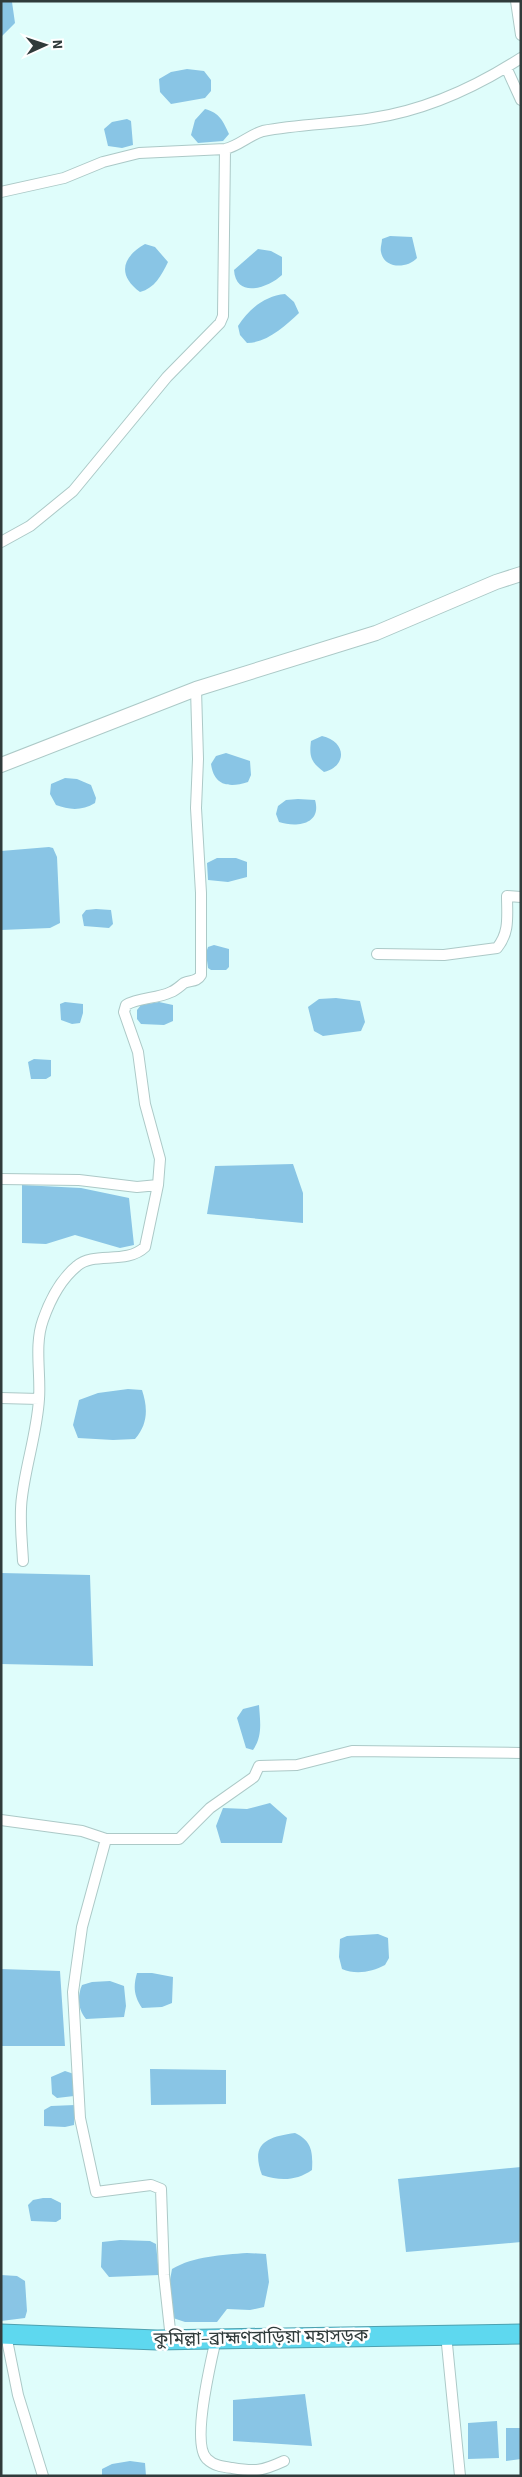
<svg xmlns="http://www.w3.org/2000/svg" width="522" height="2477" viewBox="0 0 522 2477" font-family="'Source Sans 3','Noto Sans Bengali',sans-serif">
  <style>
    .water { fill: #89c5e5 }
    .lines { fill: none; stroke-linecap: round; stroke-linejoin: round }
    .street-casing { stroke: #acc9c7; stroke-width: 12 }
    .secondary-casing { stroke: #acc9c7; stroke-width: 16 }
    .highway-casing { stroke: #4ea1b0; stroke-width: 21 }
    .street { stroke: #fff; stroke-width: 10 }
    .secondary { stroke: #fff; stroke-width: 14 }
    .highway { stroke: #5ed8ef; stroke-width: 19 }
    .labels { text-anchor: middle; stroke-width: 5; stroke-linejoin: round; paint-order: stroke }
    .street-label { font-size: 18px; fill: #303b3b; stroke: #fff }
  </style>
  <rect width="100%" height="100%" fill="#dffdfb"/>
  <path class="water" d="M1,1L12,2L15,23L1,37Z
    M187,69L204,71L211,80V91L205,98L171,104L160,92L159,79L171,72Z
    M205,109C220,113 223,121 229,134L223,141L198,143L191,135L195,120Z
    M127,119L131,121L133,145L122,148L108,146L104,129L112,122Z
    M390,236L412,237L417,258C407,269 384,269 381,252C380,248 382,243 382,239Z
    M145,244L155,247L168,262C161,276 155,288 140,292C117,275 122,257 145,244Z
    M258,249L271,251L282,257V275C268,288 236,299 234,270Z
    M285,294L294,302L299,313C285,326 267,343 247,343L240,335L238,326C248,310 264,296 285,294Z
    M322,736C346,741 348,766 324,772C311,762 309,757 311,741Z
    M226,753L250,761L251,775L248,782C229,788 214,786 211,764L216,756Z
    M65,778L77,779L91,785L96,798L95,803C82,811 69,810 56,805L50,794L51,784Z
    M298,799L315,800C322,824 297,828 279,822L276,814L278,806L286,800Z
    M49,847L53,848L57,857L60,923L50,928L1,930V851Z
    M217,858H236L247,862V877L228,882L208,880L207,863Z
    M96,909L111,910L113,924L109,928L84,926L82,915L86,910Z
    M214,945L229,949V967L226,970H211L208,968L206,953L208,947Z
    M336,998L360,1001L365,1022L361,1031L323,1036L314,1031L308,1007L319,999Z
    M65,1002L83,1004V1013L80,1023L72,1024L61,1020L60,1004Z
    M159,1002L173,1005V1021L164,1025L141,1024L137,1019V1010L141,1005Z
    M34,1059L51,1060V1076L46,1079H31L28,1062Z
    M293,1164L303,1193V1223L207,1214L215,1166Z
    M22,1185L81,1188L129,1198L134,1245L120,1248L75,1235L46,1244L22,1243Z
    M128,1389L142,1390C148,1408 148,1424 135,1439L113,1440L78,1438L73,1425L79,1400L98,1393Z
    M1,1573L90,1575L93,1666L1,1664Z
    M259,1705C260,1721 263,1736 253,1750L246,1748L237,1718L243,1709Z
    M270,1803L287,1818L282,1843H221L216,1826L223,1808L247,1809Z
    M378,1934L388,1938L389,1958L385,1965C372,1972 356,1975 342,1969L339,1957L340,1939L347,1936Z
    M1,1969L60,1971L65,2046H1Z
    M137,1973H152L173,1977L172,2003L162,2007L142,2008C134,1996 133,1987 137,1973Z
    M110,1981L124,1986L126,2006L124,2017L86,2019C78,2009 77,1997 82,1985L92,1982Z
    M150,2069L226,2070V2104L151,2105Z
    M65,2071L74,2074V2096L57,2098L52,2094L51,2077Z
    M75,2105L74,2125L65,2127L44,2126V2110L51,2106Z
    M295,2133C312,2141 313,2152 312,2170C296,2181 280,2181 262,2175C250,2143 267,2137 295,2133Z
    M521,2167V2242L406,2252L398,2179Z
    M43,2198H51L61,2203V2219L56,2222L31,2221L28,2205L33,2200Z
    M120,2240L150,2241L156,2244L159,2275L109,2277L101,2267L102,2242Z
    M247,2253L266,2254L269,2282L264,2307L250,2310L227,2309L217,2322H185L173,2318L170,2280L172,2269C194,2256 222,2255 247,2253Z
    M1,2275L17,2276L25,2281L27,2311L25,2318L1,2321Z
    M305,2394L312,2446L233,2441V2400Z
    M497,2421L499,2458L468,2459V2423Z
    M506,2428H521V2459L506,2461Z
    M130,2461L145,2463L146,2476H102V2469L112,2464Z"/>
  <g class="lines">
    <defs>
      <path id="street" d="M516,1L521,35
        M506,67L521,100
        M1,192L64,178L103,162L139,153L225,149C239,146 249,135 263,131C299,124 337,124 373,118C427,110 476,87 521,58
        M1,542L30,526L73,491L167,377L220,323L223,316L225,149
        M377,954L444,955L497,948C510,932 507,916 507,896L521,897
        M1,1179L79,1180L137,1187L158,1185
        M1,1398L39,1399
        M23,1561C22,1541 19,1517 22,1497C26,1464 37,1432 39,1399C41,1374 34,1345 43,1320C50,1300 61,1279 77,1266C94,1251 126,1265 145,1247L158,1185L160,1159L145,1104L138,1052L124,1012L126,1005C139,997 157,999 171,992C176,990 180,986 184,983C191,980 197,982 201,975V893L196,808L198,759L196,689
        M1,1820L82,1831L106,1839H179L210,1808L254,1777L259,1766L297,1765L352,1751L521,1753
        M106,1839L82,1927L73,1992L80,2118L96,2192L151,2185L161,2189L164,2275L171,2339
        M446,2334L460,2476
        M6,2335L18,2395L43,2476
        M216,2339C211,2361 191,2444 207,2459C214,2466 224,2467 232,2468C256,2472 262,2471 284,2461"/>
      <path id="secondary" d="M1,765L196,689L376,633L496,582L521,574"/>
      <path id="highway" d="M1,2334L157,2340L521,2334"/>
    </defs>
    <use href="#street" class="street-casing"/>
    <use href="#secondary" class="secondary-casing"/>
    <use href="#highway" class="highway-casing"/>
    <use href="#street" class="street"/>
    <use href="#secondary" class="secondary"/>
    <use href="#highway" class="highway"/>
  </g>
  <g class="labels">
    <g class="street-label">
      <text transform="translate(261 2337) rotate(-1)" y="6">কুমিল্লা–ব্রাহ্মণবাড়িয়া মহাসড়ক</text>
    </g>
  </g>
  <rect width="522" height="2477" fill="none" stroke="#303b3b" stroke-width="5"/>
  <g transform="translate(45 45) rotate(87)" stroke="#ffffff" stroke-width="4" paint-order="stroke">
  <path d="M0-4L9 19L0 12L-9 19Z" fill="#303b3b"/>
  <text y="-8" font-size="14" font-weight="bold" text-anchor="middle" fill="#303b3b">N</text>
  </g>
</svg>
